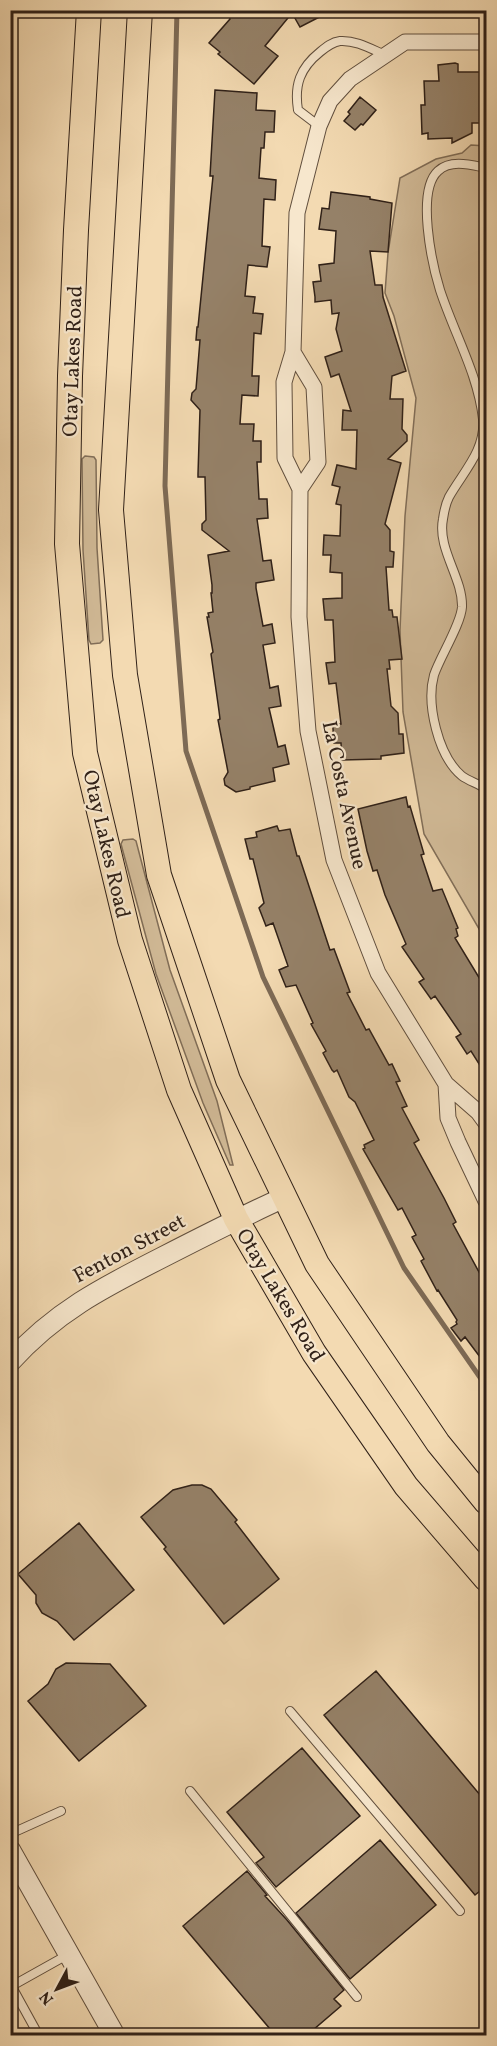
<svg xmlns="http://www.w3.org/2000/svg" width="497" height="2046" viewBox="0 0 497 2046" font-family="Vollkorn,serif">
  <style>
    .green { fill: #d2bb98; stroke: #816e58; stroke-width: 1.5 }
    .lines { fill: none; stroke-linecap: round; stroke-linejoin: round }
    .stream { stroke: #7d6a55; stroke-width: 5 }
    .building { fill: #958168; stroke: #302118; stroke-width: 1.5 }
    .service-casing { stroke: #614f3e; stroke-width: 10 }
    .minor-casing { stroke: #614f3e; stroke-width: 17 }
    .tertiary-casing { stroke: #614f3e; stroke-width: 22 }
    .primary-casing { stroke: #302118; stroke-width: 26 }
    .service { stroke: #f7e7cd; stroke-width: 8 }
    .minor { stroke: #f7e7cd; stroke-width: 15 }
    .tertiary { stroke: #f7e7cd; stroke-width: 20 }
    .primary { stroke: #f3dab2; stroke-width: 24 }
    .labels { text-anchor: middle; stroke-width: 4.5; stroke-linejoin: round; paint-order: stroke }
    .street-label { font-size: 21px; fill: #302118; stroke: #f7e7cd }
  </style>
  <rect width="100%" height="100%" fill="#f3dab2"/>
  <filter id="stains"><feTurbulence type="fractalNoise" baseFrequency=".00333" numOctaves="4"/><feColorMatrix values="0 0 0 0 .2 0 0 0 0 .09 0 0 0 0 .02 0 0 0 .5 -.17"/></filter>
  <radialGradient id="worn" r=".72"><stop offset=".6" stop-color="#630" stop-opacity="0"/><stop offset="1" stop-color="#630" stop-opacity=".3"/></radialGradient>
  <path class="green" d="M471,145L486,146V941L424,834L403,712L400,630L405,516L416,398L394,316L385,293L388,253L400,178L436,159L462,153Z
    M85,456L94,457L96,460L97,548L103,640L100,643L91,644L89,640L83,550L82,459Z
    M133,839L136,841L170,970L217,1101L233,1165H230L203,1103L156,974L121,844L123,840Z"/>
  <g class="lines">
    <path class="stream" d="M177,10L165,486L186,751L263,977L404,1268L486,1386"/>
  </g>
  <path class="building" d="M227,10H333L300,27L292,13L265,46L278,56L254,84L218,54L220,52L209,43L230,19Z
    M455,63L458,64V72H486V123H472V133L452,143V138L428,139V133L422,134L421,105H425L424,81H439L438,65Z
    M215,90L257,93L256,110L275,111L274,132H265L264,148H261L259,178L276,180L275,200L264,199L262,246L270,247L267,267L248,265L245,296L255,297L253,313L263,314L261,334L254,333L252,376H259L258,396L242,395L240,424H254L253,441H261V462H257L259,499H267L268,518L257,519L263,561L271,560L274,580L256,583V588L263,626L272,624L275,643L263,645L270,688L278,686L281,706L269,708L278,747L285,745L289,764L273,768L275,781L250,787V789L236,792L225,785L224,779L228,772L218,720L220,719L219,711L211,654L213,652L207,617H209L208,613L213,612L211,593H212V585L208,555L229,551L202,530V524L206,520L205,477H198V474L200,410L191,400L192,393L196,389L200,340H196L197,327H198L213,176H210Z
    M360,97L376,110L363,125L361,124L355,130L344,121L350,114L348,112Z
    M331,192L370,197V199L392,203L388,252L370,251L375,285H382L383,297L406,371L392,376L390,399H403L402,429L407,435V441L388,459L401,463L385,524L390,530V551L394,552L393,567H386L389,610H392L393,617H397L402,659L389,660L390,669H387L391,706L398,713L399,734H403L404,753L381,756V759L342,760L341,743H334L333,729V724H341L336,683L329,684L326,663L335,662L333,620H325L323,599L342,598V573L330,572L331,555H323L324,535L340,536L341,505L336,504L340,487L332,485L337,465L356,469L357,430H342L343,410L351,411L339,374L331,377L325,357L342,351L336,329L339,313L332,314L331,300L315,302V297L313,282L321,281L319,265L334,263L336,231L319,229L322,208L329,209Z
    M406,797L408,807L410,806L424,854L421,855L433,891L442,889L458,928L456,929L458,936L455,938L486,989V1075L471,1051L467,1054L456,1037L461,1034L435,996L431,999L419,982L424,979L402,947L406,944L385,895L377,870L373,871L367,851L358,809Z
    M277,826L279,831L290,829L297,856H299L330,950L334,949L350,992L347,993L366,1030L369,1029L389,1065L392,1064L400,1081L396,1082L407,1106L402,1108L419,1140L414,1143L444,1198L456,1222L453,1224L486,1285V1365L465,1337L461,1341L451,1328L457,1324L456,1322L457,1320L438,1290L437,1291L421,1261L424,1259L412,1237L416,1235L402,1208L398,1210L363,1149L365,1148L364,1145L374,1140L355,1102L349,1097L337,1070L334,1072L332,1070L323,1053L326,1051L311,1024L313,1023L296,985L286,987L279,970L288,966L273,923L266,926L259,908L264,903L253,859H250L245,839L257,837L256,832Z
    M192,1485H202L211,1489L237,1520L235,1522L279,1579L224,1624L164,1549L166,1547L141,1517L173,1490Z
    M79,1523L134,1590L74,1640L57,1621L42,1613L36,1603V1595L18,1574Z
    M66,1663L110,1664L146,1706L79,1761L28,1701L48,1684L56,1669Z
    M376,1671L486,1802V1886L475,1895L324,1715Z
    M302,1748L360,1816L276,1887L256,1863L264,1857L227,1812Z
    M380,1840L436,1905L350,1979L296,1913Z
    M247,1871L267,1895L265,1896L287,1920L344,1990L334,1999L341,2006L306,2036H276L183,1926Z"/>
  <g class="lines">
    <defs>
      <path id="service" d="M319,126L298,110C294,85 300,68 320,52C326,47 332,42 340,41C356,40 371,49 385,55
        M486,168C471,165 451,159 438,171C416,191 432,264 440,290C454,333 478,374 483,419C486,450 463,472 449,497C446,503 444,512 443,519C437,549 463,578 462,607C461,624 440,657 434,675C426,704 438,756 462,776C469,781 479,784 486,789
        M290,1711L460,1911
        M190,1791L357,1997
        M10,1834L61,1811
        M10,1987L69,1954
        M12,1987L39,2036"/>
      <path id="minor" d="M486,42H405L350,79L330,101L319,126L297,213L293,352L284,382L285,458L300,489L299,617L308,731L334,860L378,973L446,1084L478,1112L486,1123
        M293,352L314,387L318,462L300,489
        M446,1084L448,1118L458,1142L486,1201"/>
      <path id="tertiary" d="M10,1362C55,1312 102,1288 161,1258C202,1237 243,1216 285,1197
        M10,1850L115,2036"/>
      <path id="primary" d="M89,10L76,230L70,376L67,544L85,753L130,940L179,1090L236,1219L314,1353L406,1486L486,1579
        M140,10L111,510L125,675L159,875L228,1080L317,1264L438,1443L486,1502"/>
    </defs>
    <use href="#service" class="service-casing"/>
    <use href="#minor" class="minor-casing"/>
    <use href="#tertiary" class="tertiary-casing"/>
    <use href="#primary" class="primary-casing"/>
    <use href="#service" class="service"/>
    <use href="#minor" class="minor"/>
    <use href="#tertiary" class="tertiary"/>
    <use href="#primary" class="primary"/>
  </g>
  <g class="labels">
    <g class="street-label">
      <text transform="translate(72 361) rotate(-88)" y="7">Otay Lakes Road</text>
      <text transform="translate(345 795) rotate(78)" y="7">La Costa Avenue</text>
      <text transform="translate(107 844) rotate(77)" y="7">Otay Lakes Road</text>
      <text transform="translate(129 1248) rotate(-28)" y="7">Fenton Street</text>
      <text transform="translate(281 1295) rotate(59)" y="7">Otay Lakes Road</text>
    </g>
  </g>
  <rect width="497" height="2046" fill="none" stroke="#f3dab2" stroke-width="36"/>
  <rect x="12" y="12" width="473" height="2022" fill="none" stroke="#302118" stroke-width="3"/>
  <rect x="18" y="18" width="461" height="2010" fill="none" stroke="#302118" stroke-width="1.5"/>
  <g transform="translate(57 1989) rotate(229)" stroke="#f7e7cd" stroke-width="4.5" paint-order="stroke">
  <path d="M0-4.5L10 22L0 15L-10 22Z" fill="#302118"/>
  <text y="-9" font-size="16" font-weight="bold" text-anchor="middle" fill="#302118">N</text>
  </g>
  <rect width="100%" height="100%" filter="url(#stains)"/>
  <rect width="100%" height="100%" fill="url(#worn)"/>
</svg>
